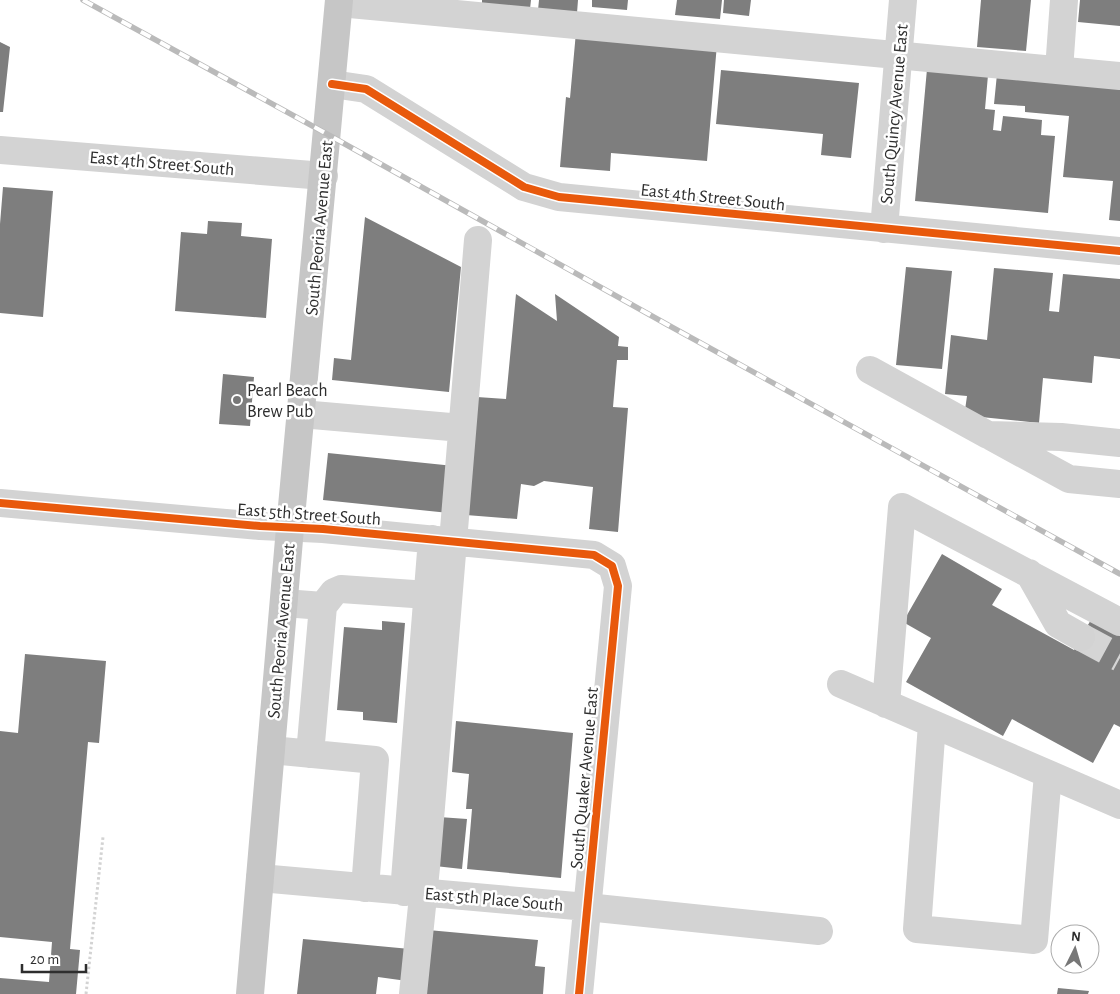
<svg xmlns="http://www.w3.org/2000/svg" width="1120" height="994" viewBox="0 0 1120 994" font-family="'Alegreya Sans',sans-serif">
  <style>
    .building { fill: #7e7e7e }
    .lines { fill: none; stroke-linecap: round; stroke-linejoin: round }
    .minor-tunnel { stroke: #d5d5d5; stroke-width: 28; stroke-dasharray: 28 14; stroke-linecap: butt }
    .path { stroke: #d3d3d3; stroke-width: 3; stroke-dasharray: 2.5 2.5; stroke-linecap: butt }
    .minor { stroke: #d3d3d3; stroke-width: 28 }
    .major { stroke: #c6c6c6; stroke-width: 28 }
    .rail-casing { stroke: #bababa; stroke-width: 5.5 }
    .rail { stroke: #fff; stroke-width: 4; stroke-dasharray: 11; stroke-linecap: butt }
    .cycleway-casing { stroke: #fff; stroke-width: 11 }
    .cycleway { stroke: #e8590c; stroke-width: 8 }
    .poi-dot { fill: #777; stroke: #fff; stroke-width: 2 }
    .labels { text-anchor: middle; stroke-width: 5; stroke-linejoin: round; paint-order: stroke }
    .street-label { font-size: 18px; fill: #2e2e2e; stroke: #fff }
    .poi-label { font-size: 18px; fill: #2e2e2e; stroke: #fff; text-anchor: start }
  </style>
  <rect width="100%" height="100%" fill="#fff"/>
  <path class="building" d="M482,0H531L530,9L482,4Z
    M539,0H578L577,13L538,10Z
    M592,0H628L627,10L592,7Z
    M677,0H722L720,19L675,15Z
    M724,0H751L749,16L723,13Z
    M981,0H1031L1026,51L977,47Z
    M1080,0H1120V26L1078,22Z
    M576,32L717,44L707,161L611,153L610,171L560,167L566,97L570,98Z
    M0,42L10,47L3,112H0Z
    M927,69L988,75L985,109L995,110L993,130L1001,131L1003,116L1042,120L1041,135L1055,136L1048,213L915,201Z
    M721,70L859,83L851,158L821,155L823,134L716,124Z
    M997,74L1120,86V221L1109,220L1113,181L1063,177L1069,116L1025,112V106L994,104Z
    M3,187L53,191L43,317L0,313V224Z
    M365,217L461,267L449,392L332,380L334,358L351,360Z
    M208,221L242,223L241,236L272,239L266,318L175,311L181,232L207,234Z
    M906,267L952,271L942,369L896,365Z
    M994,268L1053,273L1049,311L1059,312L1063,274L1120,279V359L1094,356L1092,383L1043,378L1039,423L981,417L965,410L967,396L945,394L951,335L987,340Z
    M516,294L557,321L555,294L619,337L618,346L628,347V360H617L613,407L628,408L618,532L589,529L593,487L544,481L534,486L521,484L517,519L466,515L477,397L506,399Z
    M223,374L254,377L250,426L219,424Z
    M328,453L454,466L449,513L323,500Z
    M942,554L1002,589L992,605L1074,650L1093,616L1120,631V727L1114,724L1093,763L1012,719L1003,736L906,682L931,638L903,622Z
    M382,621L405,623L397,723L363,720V712L337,710L344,627L382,630Z
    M25,654L106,661L99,743L88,742L70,949L80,950L76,994H0V978L49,982L52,942L0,937V731L18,733Z
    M456,721L573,733L561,878L467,869L472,809H466L469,774L452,772Z
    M439,817L467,819L462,869L435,866Z
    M428,930L538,940L535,966L545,967L543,994H422Z
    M303,939L410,949L407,981L378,977L376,994H297Z
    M1058,988L1089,991L1088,994H1057Z"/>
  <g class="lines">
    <path class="minor-tunnel" d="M1081,637L1120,658"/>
    <path class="path" d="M86,994L103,837"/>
    <path class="minor" d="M339,3L1120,76
      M1059,70L1064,0
      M332,84L366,89L524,187L559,197L1120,251
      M0,150L324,176
      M884,229L903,0
      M870,370L988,435L1061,437L1120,443
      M301,414L462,428
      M992,437L1069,479L1120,484
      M0,503L260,526L323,529L594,555L612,566L618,586L579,994
      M1029,573L1058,624L1081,637
      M284,603L323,606
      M841,684L1120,805
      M886,704L902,507L1120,622
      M932,724L917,929L1034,940L1048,774
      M271,750L375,760L365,888
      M310,754L323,606L334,592L341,589L428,595
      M260,878L587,907L819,931
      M404,892L432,539
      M413,994L426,867L478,240"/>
    <path class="major" d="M250,994L290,528L339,0"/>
    <defs>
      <path id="rail" d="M83,0L327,134L668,325L1120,574"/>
    </defs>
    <use href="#rail" class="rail-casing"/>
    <use href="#rail" class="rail"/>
    <defs>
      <path id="cycleway" d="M332,84L366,89L524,187L559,197L1120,251
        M0,503L260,526L323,529L594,555L612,566L618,586L579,994"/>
    </defs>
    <use href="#cycleway" class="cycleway-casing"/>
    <use href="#cycleway" class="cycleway"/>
  </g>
  <circle class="poi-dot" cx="237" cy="400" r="5"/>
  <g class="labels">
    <g class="street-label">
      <text transform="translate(894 114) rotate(-85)" y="6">South Quincy Avenue East</text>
      <text transform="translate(162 163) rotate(5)" y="6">East 4th Street South</text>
      <text transform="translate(713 197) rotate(6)" y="6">East 4th Street South</text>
      <text transform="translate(319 228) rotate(-85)" y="6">South Peoria Avenue East</text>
      <text transform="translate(309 514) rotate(4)" y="6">East 5th Street South</text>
      <text transform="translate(281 631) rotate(-85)" y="6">South Peoria Avenue East</text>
      <text transform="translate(584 778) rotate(-85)" y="6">South Quaker Avenue East</text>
      <text transform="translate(494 899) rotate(5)" y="6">East 5th Place South</text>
    </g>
    <g class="poi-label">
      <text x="247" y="396">Pearl Beach<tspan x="247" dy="21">Brew Pub</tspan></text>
    </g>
  </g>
  <g transform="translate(1075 949) rotate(5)"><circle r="24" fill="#ffffff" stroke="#ababab"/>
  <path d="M0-4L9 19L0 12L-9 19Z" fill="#777777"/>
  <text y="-8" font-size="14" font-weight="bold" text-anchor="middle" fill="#2e2e2e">N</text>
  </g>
  <path d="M22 964v8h64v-8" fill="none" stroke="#2e2e2e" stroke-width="2.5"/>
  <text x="30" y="964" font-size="15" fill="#2e2e2e" stroke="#ffffff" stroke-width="4" paint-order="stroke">20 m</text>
</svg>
